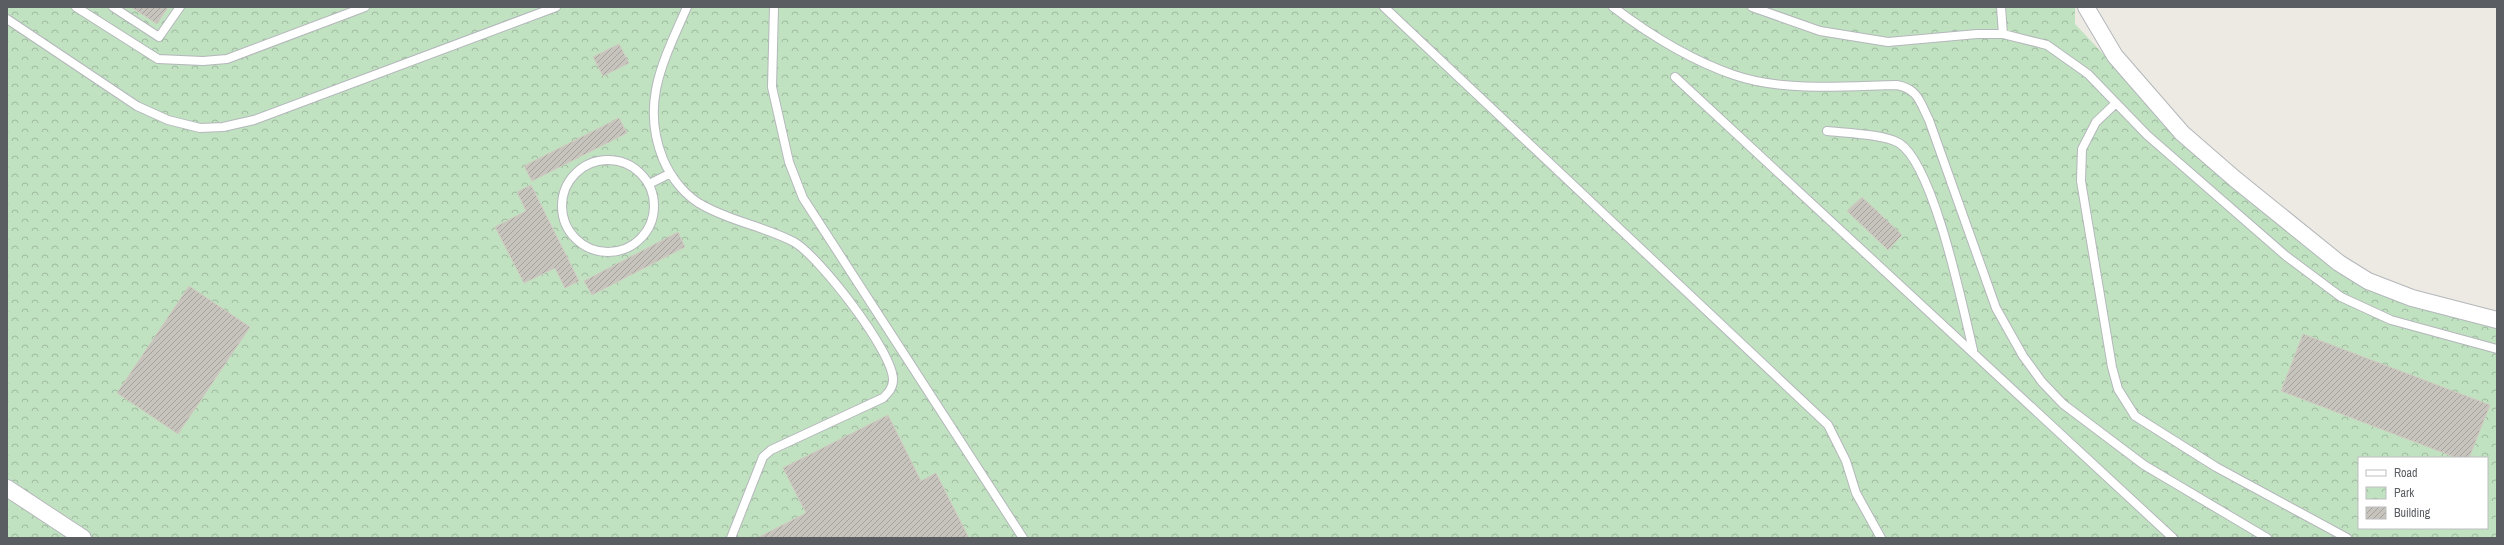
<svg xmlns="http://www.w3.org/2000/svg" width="2504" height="545" viewBox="0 0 2504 545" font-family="'Archivo Narrow',sans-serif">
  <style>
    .park { fill: url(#park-crowns); fill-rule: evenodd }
    .building { fill: url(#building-hatch); stroke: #d0ccc1 }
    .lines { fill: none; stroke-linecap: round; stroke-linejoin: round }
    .lane-casing { stroke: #b4b7bb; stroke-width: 10 }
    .street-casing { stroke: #b4b7bb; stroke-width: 18 }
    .lane { stroke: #fff; stroke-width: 8 }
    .street { stroke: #fff; stroke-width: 16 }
  </style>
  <defs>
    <pattern id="park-crowns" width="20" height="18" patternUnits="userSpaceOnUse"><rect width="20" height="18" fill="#c0e2c1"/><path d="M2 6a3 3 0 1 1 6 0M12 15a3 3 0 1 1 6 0" fill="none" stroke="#9fbaa0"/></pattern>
    <pattern id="building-hatch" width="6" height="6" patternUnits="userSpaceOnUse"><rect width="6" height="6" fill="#c7c4be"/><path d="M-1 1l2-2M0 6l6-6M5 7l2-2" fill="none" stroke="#a5a29e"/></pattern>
  </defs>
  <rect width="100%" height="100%" fill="#eceae2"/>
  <path class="park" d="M7,7H2075V24L2139,92L2342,274L2497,325V538H7ZM2359,458H2487V528H2359Z"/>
  <path class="building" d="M131,7H168L157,24Z
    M619,44L629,63L603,76L593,57Z
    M619,118L627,133L532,181L524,166Z
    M531,185L579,281L565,288L555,268L524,283L495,227L526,211L517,192Z
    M1862,197L1902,235L1888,250L1847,211Z
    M678,232L685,247L592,295L584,281Z
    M189,286L250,327L178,434L117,393Z
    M2303,334L2490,405L2469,458H2457L2281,391Z
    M888,415L921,481L936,473L969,538H757L806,513L783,468Z"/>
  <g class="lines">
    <defs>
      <path id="lane" d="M76,7L158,59L203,61L227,59L365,7
        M113,7L159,37L180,7
        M687,7C664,60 640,102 663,159C671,178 686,197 704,206C733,222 766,227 794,242C819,256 894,353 893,380C893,388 888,393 883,398L771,450L763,457L731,538
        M774,7L772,87L789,162L803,198L1023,538
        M1384,7L1828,425L1846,461L1856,493L1881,538
        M1613,7C1650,35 1690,60 1734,75C1783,92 1846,86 1897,85C1918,89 1920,102 1929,120L1996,308L2023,356L2042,382L2063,404L2144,465L2267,538
        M1752,7L1820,31L1888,42L1977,34H2003L2001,7
        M7,19L137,106L168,120L200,128L223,127L254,120L556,7
        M2003,34L2047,45L2088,74L2147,135L2286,256L2341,297L2391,320L2497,349
        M1675,77L2173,538
        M2116,103L2096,122L2082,149L2081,181L2112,367L2118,389L2135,416L2216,467L2347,538
        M1827,131C1845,133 1883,134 1899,143C1934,165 1963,308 1973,350
        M562 206a46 46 0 1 1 92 0a46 46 0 1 1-92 0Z
        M649,184L669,174"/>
      <path id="street" d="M2086,7L2115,56L2182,133L2235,179L2339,263L2368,281L2412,298L2497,320
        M7,488L83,538"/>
    </defs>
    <use href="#lane" class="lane-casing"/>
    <use href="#street" class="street-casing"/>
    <use href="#lane" class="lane"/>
    <use href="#street" class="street"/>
  </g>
  <rect width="2504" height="545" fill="none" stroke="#5a5d61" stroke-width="16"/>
  <rect x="2358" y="457" width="130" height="72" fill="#ffffff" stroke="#bdbec0"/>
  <rect x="2366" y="470" width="20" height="6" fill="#ffffff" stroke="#bdbec0"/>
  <text x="2394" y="477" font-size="12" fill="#5a5d61">Road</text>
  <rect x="2366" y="487" width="20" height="12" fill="url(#park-crowns)" stroke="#bdbec0"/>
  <text x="2394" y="497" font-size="12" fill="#5a5d61">Park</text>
  <rect x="2366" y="507" width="20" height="12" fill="url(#building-hatch)" stroke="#bdbec0"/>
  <text x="2394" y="517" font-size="12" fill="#5a5d61">Building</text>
</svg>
